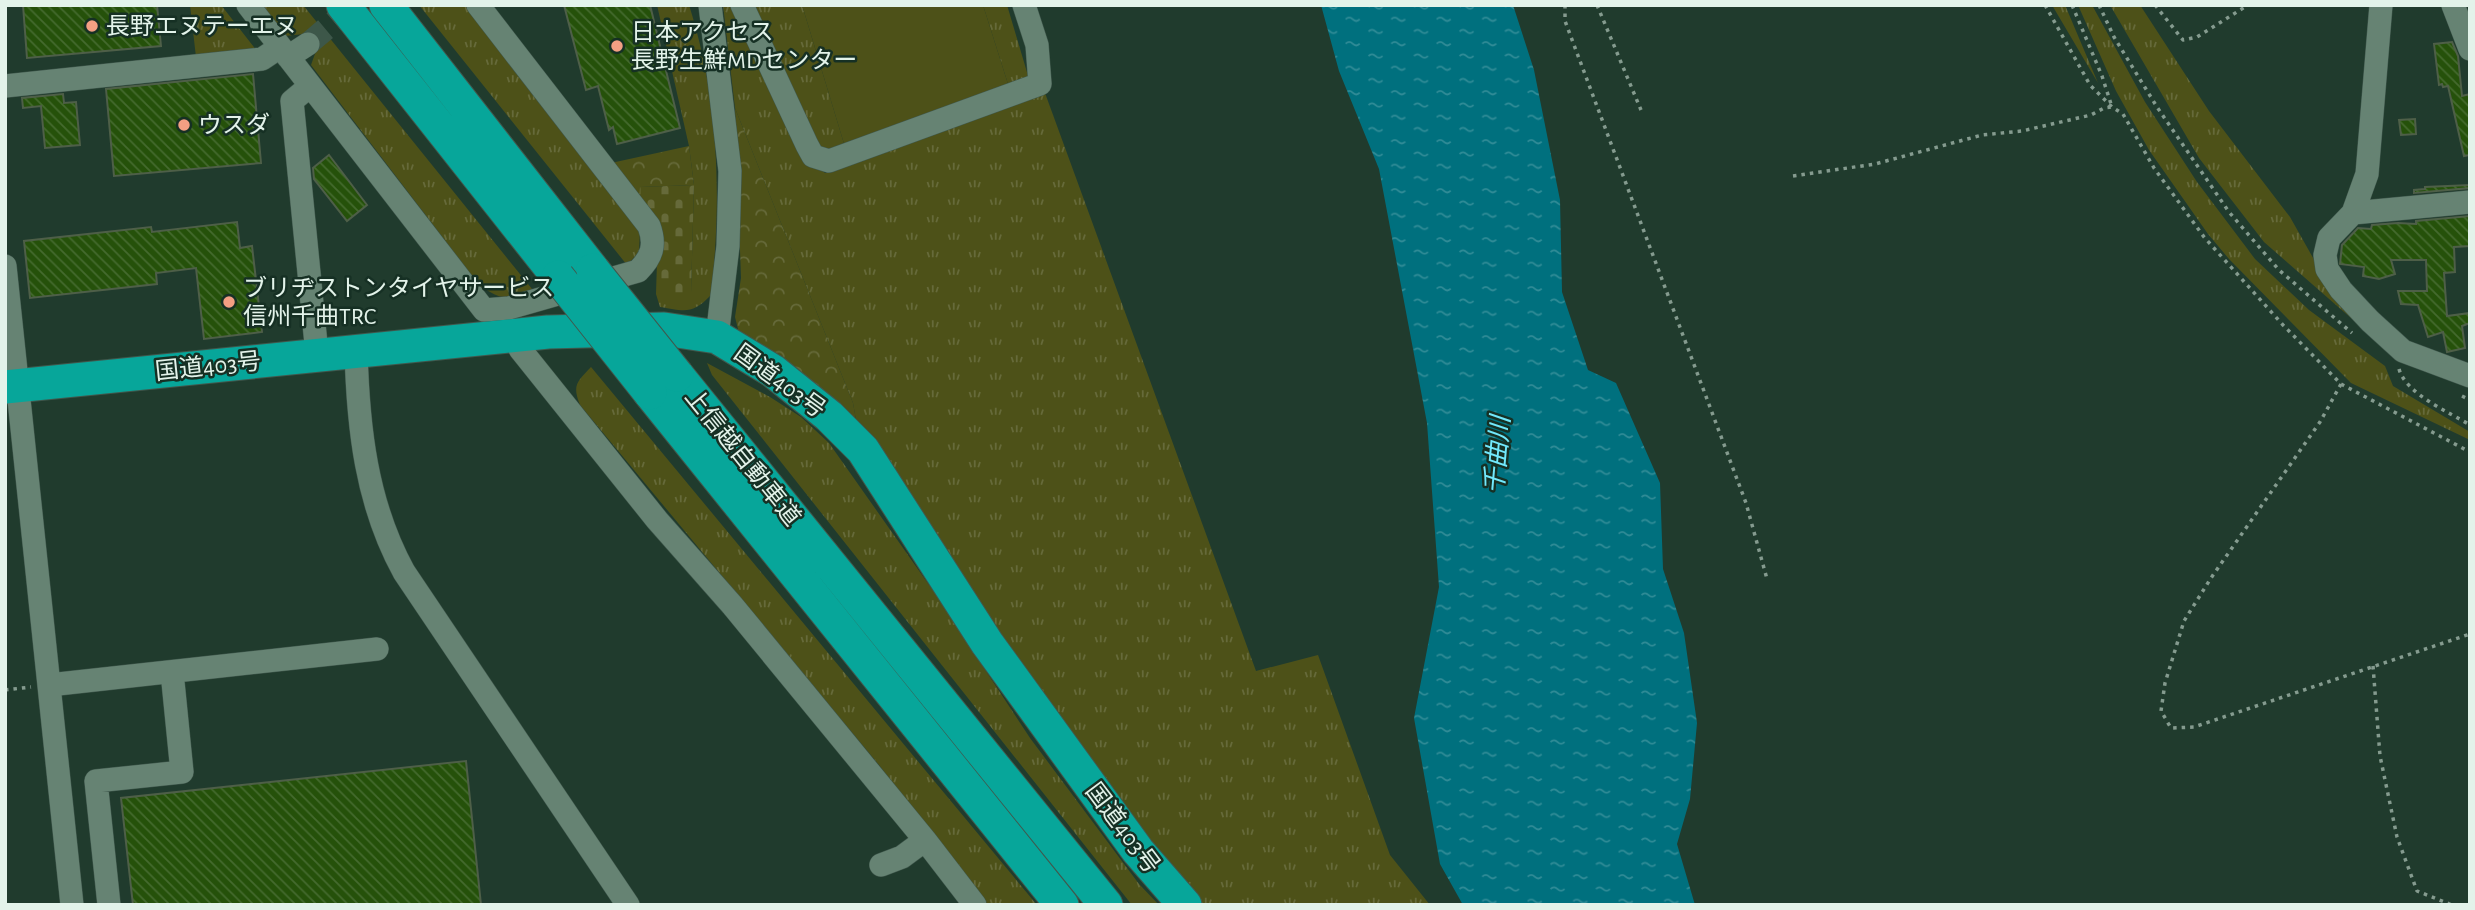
<svg xmlns="http://www.w3.org/2000/svg" width="2475" height="910" viewBox="0 0 2475 910" font-family="'Alegreya Sans','Noto Sans JP',sans-serif">
  <style>
    .grass { fill: url(#grass-tufts) }
    .cemetery { fill: url(#cemetery-stones) }
    .park { fill: url(#park-crowns) }
    .garden { fill: #4d5118 }
    .water { fill: url(#water-ripples) }
    .building { fill: url(#building-back-hatch); stroke: #4e5f48; stroke-width: 2 }
    .lines { fill: none; stroke-linecap: round; stroke-linejoin: round }
    .minor-tunnel { stroke: #3d5749; stroke-width: 23; stroke-dasharray: 23 11; stroke-linecap: butt }
    .minor-casing { stroke: #40584d; stroke-width: 24 }
    .highway-casing { stroke: #40584d; stroke-width: 35 }
    .path { stroke: #859b8f; stroke-width: 3.5; stroke-dasharray: 3.5 5; stroke-linecap: butt }
    .minor { stroke: #668373; stroke-width: 23 }
    .highway { stroke: #07a69a; stroke-width: 33 }
    .highway-bridge-casing { stroke: #40584d; stroke-width: 35; stroke-linecap: butt }
    .highway-bridge { stroke: #07a69a; stroke-width: 33 }
    .poi-dot { fill: #f39f83; stroke: #163024; stroke-width: 2.5 }
    .labels { text-anchor: middle; stroke-width: 5; stroke-linejoin: round; paint-order: stroke }
    .poi-label { font-size: 24px; fill: #e3f3ea; stroke: #163024; text-anchor: start }
    .street-label { font-size: 24px; fill: #e3f3ea; stroke: #163024 }
    .water-label { font-size: 26px; font-style: italic; fill: #71e9fd; stroke: #163024 }
  </style>
  <defs>
    <pattern id="grass-tufts" width="24" height="20" patternUnits="userSpaceOnUse" patternTransform="scale(1.75)"><rect width="24" height="20" fill="#4d5118"/><path d="M3 7l-1-3M5 7V3M7 7l1-3M15 17l-1-3M17 17v-4M19 17l1-3" fill="none" stroke="#666a3a"/></pattern>
    <pattern id="cemetery-stones" width="16" height="16" patternUnits="userSpaceOnUse" patternTransform="scale(1.75)"><rect width="16" height="16" fill="#4d5118"/><path d="M2 7V4a2 2 0 0 1 4 0v3zM10 15v-3a2 2 0 0 1 4 0v3z" fill="#666a3a"/></pattern>
    <pattern id="park-crowns" width="20" height="18" patternUnits="userSpaceOnUse" patternTransform="scale(1.75)"><rect width="20" height="18" fill="#4d5118"/><path d="M2 6a3 3 0 1 1 6 0M12 15a3 3 0 1 1 6 0" fill="none" stroke="#666a3a"/></pattern>
    <pattern id="water-ripples" width="26" height="14" patternUnits="userSpaceOnUse" patternTransform="scale(1.75)"><rect width="26" height="14" fill="#00707e"/><path d="M2 4q2-2 4 0t4 0M15 11q2-2 4 0t4 0" fill="none" stroke="#318c97"/></pattern>
    <pattern id="building-back-hatch" width="6" height="6" patternUnits="userSpaceOnUse" patternTransform="scale(1.75)"><rect width="6" height="6" fill="#25510a"/><path d="M-1 5l2 2M0 0l6 6M5-1l2 2" fill="none" stroke="#446a2e"/></pattern>
  </defs>
  <rect width="100%" height="100%" fill="#203b2d"/>
  <path class="grass" d="M190,5H221L257,51L196,57Z
    M260,5H303L532,289C505,300 503,301 479,285L311,65L316,51L304,34L285,36Z
    M419,5H469L640,230L639,252L627,265Z
    M657,5H689C719,99 722,198 711,295C692,315 685,311 660,307L656,294L691,293L694,185L689,146Z
    M723,5H739L806,157L825,173L1045,93L1256,671L1318,655L1390,855L1430,905H1203L1128,819L918,516L856,420L853,403L735,108Z
    M749,5H802L845,147L837,150L820,148Z
    M983,5H1007L1029,79L1008,84Z
    M2052,5H2065L2098,83Z
    M2078,5H2092L2145,102L2197,182L2255,259L2309,310L2385,366L2393,386L2470,432V440L2351,383L2229,259L2208,234L2149,150L2116,91Z
    M2110,5H2140L2209,111L2290,217L2330,288L2384,347L2264,242L2199,158Z
    M707,363L770,397L801,417L829,443L934,592L1030,738L1139,884L1159,905H1132L712,375Z
    M591,367L1037,905H987L879,765L580,405C572,385 577,382 591,367Z"/>
  <path class="cemetery" d="M694,185L691,294H656L657,262L639,200V187Z"/>
  <path class="park" d="M735,108L853,403L856,420L831,397L739,333L735,317L741,278Z
    M689,146L694,185L640,187L639,200L611,163Z"/>
  <path class="garden" d="M802,5H983L1008,84L845,147Z"/>
  <path class="water" d="M1321,5H1513L1534,70L1560,200L1562,292L1588,370L1616,383L1660,483L1663,569L1684,633L1697,723L1690,799L1677,844L1695,905H1463L1440,864L1414,718L1439,587L1427,423L1379,169L1339,71Z"/>
  <path class="building" d="M23,5H157L161,46L27,58Z
    M564,5H650L680,128L617,144L613,127L609,130L598,86L586,90Z
    M2452,42L2458,56L2462,96L2470,94V155L2464,156L2448,86L2443,87L2442,84L2439,85L2434,44Z
    M253,74L261,163L114,176L106,89Z
    M63,94L64,103L76,102L80,145L45,148L41,106L23,108L22,98Z
    M2415,119L2416,134L2401,135L2399,120Z
    M329,155L367,205L347,221L314,179L313,168Z
    M2470,185V188L2414,193V190L2425,189V187Z
    M2470,216V246L2454,247L2455,272L2444,273L2447,316L2470,313V323L2462,326L2465,348L2447,352L2443,332L2428,337L2418,305L2401,304L2398,291H2427L2426,260H2391L2395,274L2379,279L2363,276L2364,267L2340,264L2342,245L2358,228L2371,229L2372,225L2398,223L2416,224V221Z
    M237,222L240,248L252,246L262,332L204,339L196,268L156,273L157,284L30,298L24,241L151,227L152,232Z
    M466,761L481,905H133L121,798Z"/>
  <g class="lines">
    <path class="minor-tunnel" d="M308,44L354,5"/>
    <defs>
      <path id="minor" d="M248,5L484,310L509,308L638,271C652,257 656,245 649,226L478,5
        M710,5L730,171L728,246L717,337
        M742,5L807,145L813,156L829,161L1040,84L1037,45L1024,5
        M2381,5L2367,174L2353,213L2329,238L2325,255L2327,269L2341,290L2370,321L2403,351L2470,376
        M2453,5L2470,49
        M288,57L308,44
        M5,86L262,59L280,47
        M310,86L292,101L317,354
        M2353,213L2470,202
        M5,266L72,905
        M520,349L657,520L732,605L925,840L975,905
        M356,350C358,427 366,503 404,572L628,905
        M49,685L377,649
        M881,865L902,857L925,840
        M109,905L96,781L182,772L172,672"/>
      <path id="highway" d="M343,5L558,277
        M386,5L593,270
        M677,375L1106,905
        M5,387L548,332L664,329L717,337L773,371L829,416L863,450L987,643L1138,851L1185,905
        M650,393L1062,905"/>
    </defs>
    <use href="#minor" class="minor-casing"/>
    <use href="#highway" class="highway-casing"/>
    <path class="path" d="M1565,5V21L1746,503L1767,579
      M1597,5L1641,110
      M2045,5L2090,85L2112,107L2123,114L2154,168L2204,237L2283,325L2341,384L2470,452
      M2099,5L2114,37L2157,107L2229,212L2279,270L2352,333
      M2155,5L2183,40L2197,37L2248,5
      M1793,176L1875,164L1982,135L2022,131L2091,115L2104,108L2112,107L2102,76L2072,5
      M2399,369C2406,394 2449,412 2470,425
      M2341,384L2320,422L2211,578L2184,621L2165,683L2161,711L2171,728L2194,727L2470,634
      M2462,396L2470,400
      M2373,666L2380,756L2397,837L2417,891L2452,905
      M5,690L31,687"/>
    <use href="#minor" class="minor"/>
    <use href="#highway" class="highway"/>
    <defs>
      <path id="highway-bridge" d="M593,270L677,375
        M558,277L650,393"/>
    </defs>
    <use href="#highway-bridge" class="highway-bridge-casing"/>
    <use href="#highway-bridge" class="highway-bridge"/>
  </g>
  <g class="poi-dot">
    <circle cx="92" cy="26" r="7"/>
    <circle cx="617" cy="46" r="7"/>
    <circle cx="184" cy="125" r="7"/>
    <circle cx="229" cy="302" r="7"/>
  </g>
  <g class="labels">
    <g class="poi-label">
      <text x="106" y="34">長野エヌテーエヌ</text>
      <text x="631" y="40">日本アクセス<tspan x="631" dy="28">長野生鮮MDセンター</tspan></text>
      <text x="198" y="133">ウスダ</text>
      <text x="243" y="296">ブリヂストンタイヤサービス<tspan x="243" dy="28">信州千曲TRC</tspan></text>
    </g>
    <g class="street-label">
      <text transform="translate(208 366) rotate(-6)" y="8">国道403号</text>
      <text transform="translate(780 381) rotate(36)" y="8">国道403号</text>
      <text transform="translate(743 457) rotate(51)" y="8">上信越自動車道</text>
      <text transform="translate(1123 828) rotate(53)" y="8">国道403号</text>
    </g>
    <g class="water-label">
      <text transform="translate(1497 455) rotate(-85)" y="9">千曲川</text>
    </g>
  </g>
  <rect width="2475" height="910" fill="none" stroke="#e3f3ea" stroke-width="14"/>
</svg>
